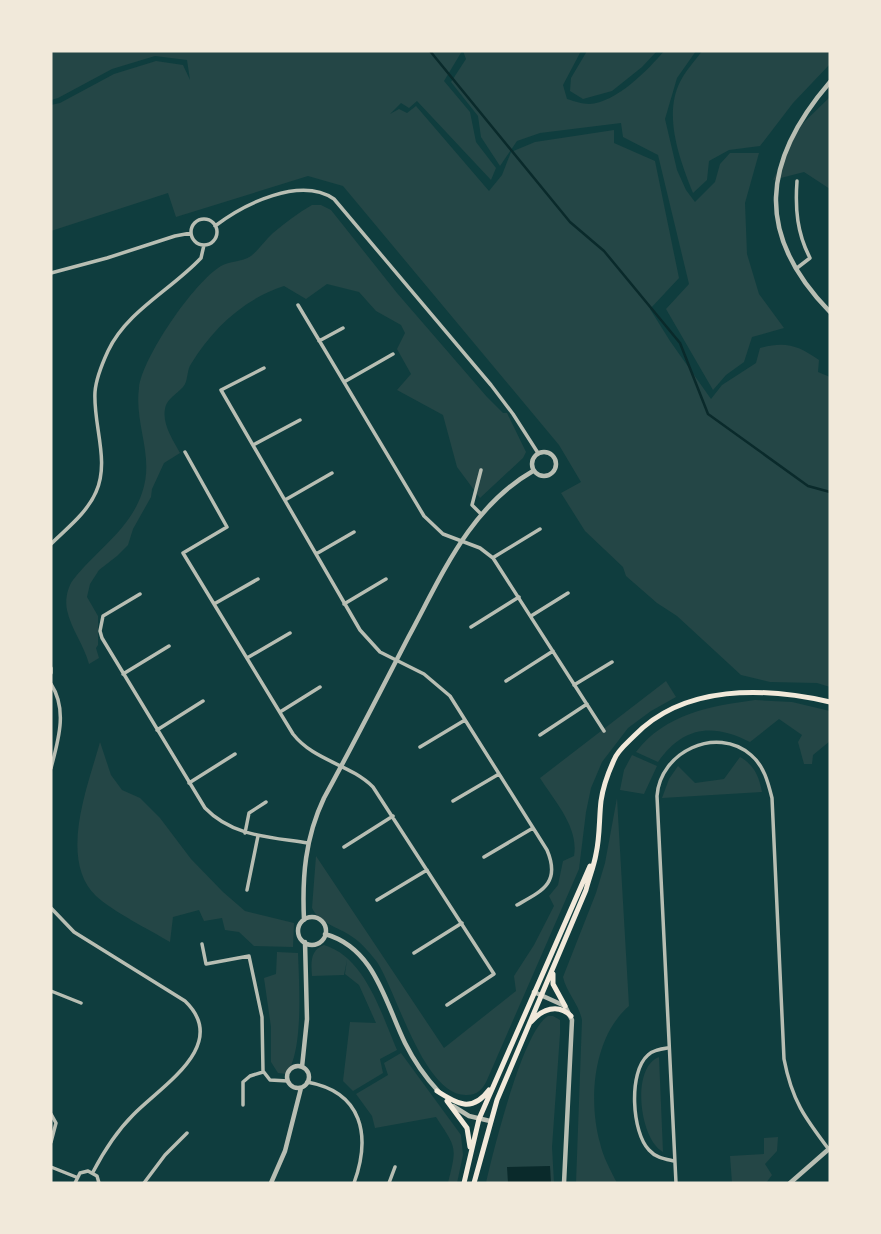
<svg xmlns="http://www.w3.org/2000/svg" width="881" height="1234" viewBox="0 0 881 1234" font-family="Jost,sans-serif">
  <style>
    .green { fill: #244646 }
    .water { fill: #0a2a2b }
    .lines { fill: none; stroke-linecap: round; stroke-linejoin: round }
    .stream { stroke: #0a2a2b; stroke-width: 2.5 }
    .minor { stroke: #b8beb3; stroke-width: 3.5 }
    .tertiary { stroke: #b8beb3; stroke-width: 4.5 }
    .secondary { stroke: #f1e9da; stroke-width: 5 }
  </style>
  <rect width="100%" height="100%" fill="#0f3d3e"/>
  <path class="green" d="M51,51H462L444,81L470,112L476,142L496,168L491,180L417,101L409,108L401,103L390,114L399,109L407,113L416,106L489,191L502,175L511,152L535,142L614,130V143L655,161L679,278L650,309L670,341L711,399L722,385L756,363L760,348C785,341 798,345 819,360L818,372L830,377V687L817,683L770,682L741,675L677,616L657,603L626,576L623,567L585,531L561,493L581,482L559,445L343,186L308,176L176,217L168,193L51,231V105L60,103L114,74L156,61L183,65L190,80L187,60L155,56L112,69L58,98L51,100Z
    M463,51H581L563,85L567,99C574,101 582,104 589,104C616,103 648,70 664,51H696L677,78L665,119L677,170L686,190L695,202L715,182L720,164L730,153H759L745,203L747,254L759,294L784,328L752,337L744,362L726,375L713,390L666,309L689,284L658,155L623,137L621,123L540,133L517,141L500,166L481,137L478,116L451,82L466,59Z
    M587,51H657L642,67L612,91L583,99L570,91L571,78Z
    M702,51H830V64L793,103L760,146L729,150L709,161L707,180L693,193C680,160 663,116 680,82C685,71 695,61 702,51Z
    M830,97V189L804,172L773,180L800,126Z
    M312,205H321L331,210L397,293L487,397L503,413H507L526,452L523,458L480,498L457,467L443,415L397,390L411,374L397,349L405,333L401,325L376,311L359,292L327,284L306,299L284,286C244,299 213,328 191,364C187,370 188,378 185,384C180,393 167,397 165,409C162,424 173,440 180,453L164,463L152,489L151,497L133,529L128,545L117,556L99,570L90,584L87,597L98,616V645L96,648L99,658L89,664C84,645 71,629 67,610C65,601 67,588 73,580C96,550 129,531 142,493C155,456 134,425 139,388C142,358 194,282 221,266C229,261 242,262 251,256C259,250 265,240 273,233C285,223 298,213 312,205Z
    M666,681L676,697L651,711L628,728L602,762L591,788L586,812L579,869L487,1080C483,1089 477,1095 467,1095C424,1097 397,992 377,962C370,953 361,942 351,936C338,927 319,923 312,908L316,856L444,1048L516,991L514,976L534,945L554,906L549,896L558,885L563,861L574,856C579,827 555,802 540,778Z
    M755,700L792,702L830,711V741L813,755L812,764H804L798,742L802,735L779,719L750,742C713,723 683,726 658,762L636,752C665,714 710,706 755,700Z
    M100,742L111,775L122,790L140,798L160,818L191,859L223,892L245,911L294,923L293,947L254,946L239,932L225,930L222,918L204,921L199,910L173,917L170,942C150,930 112,911 96,896C58,859 88,786 100,742Z
    M632,755L657,766L644,794L620,790L624,770Z
    M740,757C754,765 759,776 762,792L662,798L669,779L678,766L695,783L724,779Z
    M617,798L629,1006C593,1037 588,1100 600,1143C603,1157 611,1171 617,1183H576L582,1020C579,1004 566,992 563,977L596,893L605,863Z
    M324,945C365,957 381,1013 397,1050L380,1059L383,1073L353,1091L343,1081L350,1022L376,1023L359,985L345,974L347,960L344,975L312,976C311,963 310,950 324,945Z
    M277,952L298,953C299,981 304,1053 286,1074L278,1073L271,1062V1027L264,978L276,974Z
    M548,1016H553L560,1020V1034L552,1147L554,1183H486C493,1152 523,1030 548,1016Z
    M401,1053L461,1135L463,1155L457,1183H448C457,1146 457,1149 436,1117L375,1128L372,1116L356,1094L388,1075L384,1063Z
    M659,1057L663,1152C639,1139 631,1067 659,1057Z
    M778,1137L777,1151L765,1164L772,1175L766,1183H732L730,1156L764,1154V1138Z"/>
  <path class="water" d="M550,1166L551,1183H508L507,1167Z"/>
  <g class="lines">
    <path class="stream" d="M430,51L570,222L604,251L680,343L708,414L808,486L830,492"/>
    <path class="minor" d="M191 232a13 13 0 1 1 26 0a13 13 0 1 1-26 0Z
      M215,226C244,204 300,176 334,199L491,385L513,414L538,453
      M797,268L810,258C797,233 795,209 797,181
      M51,273L107,258L175,236L191,233
      M298,305L424,516L443,534L480,548L493,558L604,731
      M319,341L343,328
      M264,368L221,390L360,630L380,652L424,674L450,696L547,850C561,883 542,891 517,905
      M344,382L393,354
      M253,445L300,420
      M185,452L227,527L183,553L293,734C314,761 350,764 373,787L494,974L447,1005
      M481,470L472,505L481,514
      M285,500L332,473
      M51,544C66,529 87,513 96,492C110,461 93,425 95,392C96,378 102,364 108,351C127,311 171,290 201,258L204,245
      M316,554L354,532
      M494,557L540,529
      M140,594L103,616L100,631L102,638L205,808C233,837 271,837 308,843
      M214,604L258,579
      M344,604L386,579
      M531,616L568,593
      M471,627L519,597
      M247,658L290,633
      M51,668V673
      M123,674L169,646
      M506,681L553,651
      M51,684C68,710 58,741 51,768
      M574,685L612,662
      M280,712L320,687
      M157,730L203,701
      M540,735L587,704
      M420,747L465,720
      M189,783L235,754
      M453,801L499,774
      M245,833L249,813L266,802
      M344,847L393,816
      M484,857L533,828
      M247,890L258,836
      M377,900L427,870
      M51,908L74,932L185,1001C231,1045 161,1086 133,1115C116,1132 104,1151 93,1172
      M202,944L206,964L249,956L262,1017L263,1071L270,1080L288,1081
      M414,953L462,923
      M51,991L81,1003
      M668,1048C661,1049 653,1050 648,1055C628,1072 632,1133 649,1150C656,1158 665,1159 674,1161
      M307,1082C363,1092 371,1136 354,1183
      M243,1105V1082L250,1076L263,1072
      M51,1114L56,1123L51,1142
      M51,1167L76,1177
      M75,1183L80,1173L88,1171L97,1176L99,1183
      M144,1183L165,1155L187,1133
      M389,1183L395,1167
      M676,1183L657,796C660,752 716,725 751,755C764,766 768,782 772,798L784,1059C792,1101 805,1118 830,1151"/>
    <path class="tertiary" d="M830,82C762,161 754,234 830,312
      M532 464a12 12 0 1 1 24 0a12 12 0 1 1-24 0Z
      M298 931a14 14 0 1 1 28 0a14 14 0 1 1-28 0Z
      M304,920C302,877 305,838 324,798C353,745 381,690 409,636C442,575 470,507 533,471
      M325,934C375,948 385,1002 405,1043C414,1061 425,1077 439,1092
      M534,992L565,1006L572,1020L564,1183
      M287 1077a11 11 0 1 1 22 0a11 11 0 1 1-22 0Z
      M302,1067L307,1019L305,942
      M453,1106L469,1116L490,1121
      M271,1183L285,1151L301,1088
      M790,1183L830,1148"/>
    <path class="secondary" d="M553,974V984L565,1006
      M531,1022C542,1009 558,1003 571,1016
      M437,1091C457,1104 472,1113 489,1090
      M447,1101L467,1128L470,1147
      M464,1183L479,1119L590,866
      M474,1183L497,1100L586,890C589,878 594,866 596,854C600,837 599,818 601,801C603,787 608,773 614,760C617,751 627,743 634,736C684,684 765,687 830,702"/>
  </g>
  <rect width="881" height="1234" fill="none" stroke="#f1e9da" stroke-width="105"/>
</svg>
